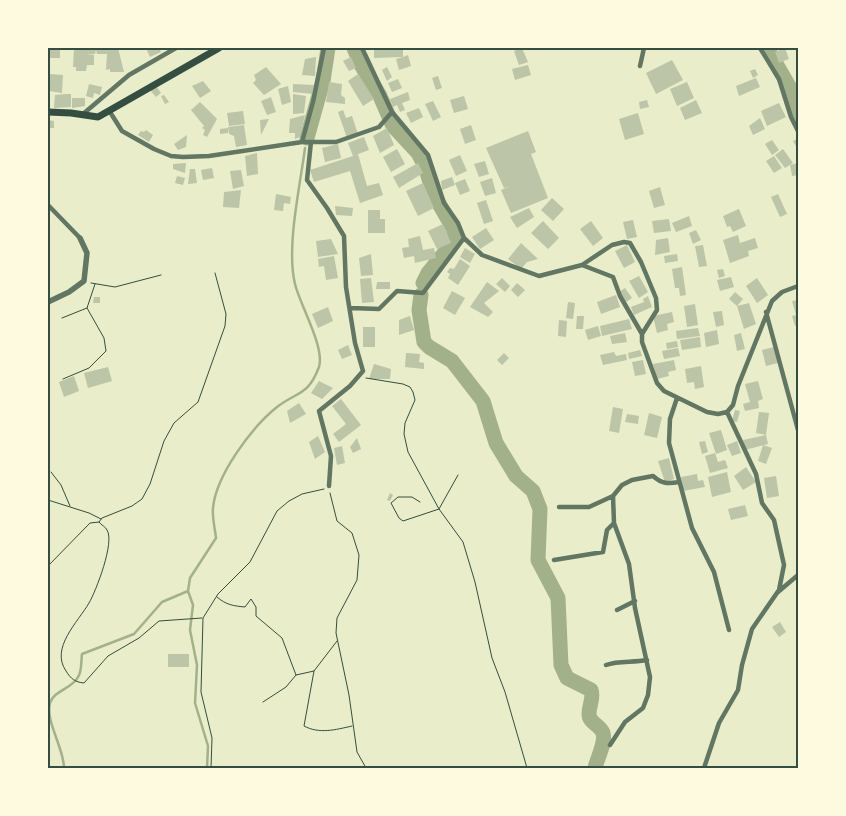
<svg xmlns="http://www.w3.org/2000/svg" width="846" height="816" viewBox="0 0 846 816" font-family="Literata,serif">
  <style>
    .lines { fill: none; stroke-linecap: round; stroke-linejoin: round }
    .stream { stroke: #a3b18a; stroke-width: 2.5 }
    .river { stroke: #a3b18a; stroke-width: 15 }
    .building { fill: #bcc5a7 }
    .path { stroke: #344e41; stroke-width: 1 }
    .minor { stroke: #617663; stroke-width: 4.5 }
    .tertiary { stroke: #617663; stroke-width: 5.5 }
    .primary { stroke: #344e41; stroke-width: 7 }
    .neatline { fill: none; stroke: #344e41; stroke-width: 2 }
  </style>
  <rect width="100%" height="100%" fill="#e9edc9"/>
  <g class="lines">
    <path class="stream" d="M64,768C64,748 45,721 50,703C54,690 72,689 78,677C82,672 81,661 82,654L134,634L162,602L188,591
      M207,768L208,746L195,703L197,665L190,630L193,605L188,591L190,578L216,538C215,529 212,517 213,508C216,475 252,427 277,407C298,391 308,396 319,367C325,347 300,305 295,284C286,247 300,187 305,148"/>
    <path class="river" d="M354,48L360,63L380,96L393,126L418,153L425,166L434,195L453,228L455,236L451,245L428,273L423,283
      M767,48L790,88L798,117
      M307,138L323,81L328,48
      M421,295L419,310L424,342L429,347L452,361L483,401L496,443L516,476L533,491L540,509L538,560L558,598L561,665L567,678L591,690C594,698 589,705 589,714C589,723 600,725 603,733C606,742 597,759 595,768"/>
  </g>
  <path class="building" d="M48,48H60V58H48Z
    M74,48H118L124,72H110V69L106,70L107,54H97L96,50L95,54L86,55H94V65H87L86,71H76V67H73Z
    M146,48H159L161,52L150,57Z
    M374,48H403V57L408,55L411,66L399,70L396,59L403,57L374,58Z
    M522,48L528,62L519,65L514,51Z
    M785,48L789,59L779,63L775,52Z
    M316,57L315,76L302,75L305,59Z
    M351,57L356,68L349,71L343,61Z
    M672,60L683,80L656,94L646,73Z
    M528,65L531,75L515,80L512,69Z
    M266,67L281,84L264,95L253,83L256,80L254,75Z
    M387,67L392,77L387,81L382,70Z
    M755,69L758,75L753,78L750,71Z
    M50,74L63,75L62,93L49,91Z
    M358,74L374,99L363,106L348,81Z
    M438,76L442,88L436,90L432,78Z
    M756,78L760,87L739,96L736,86Z
    M398,79L402,88L392,92L388,83Z
    M203,81L211,91L200,98L192,86Z
    M329,82L342,84L341,95L345,98V104L326,102Z
    M687,82L694,98L677,106L670,89Z
    M89,84L102,87L100,95L94,93L93,98L86,96Z
    M293,84L314,85L313,94L293,92Z
    M156,86L161,93L156,97L150,90Z
    M288,86L291,102L282,105L278,89Z
    M408,92L410,100L402,103L405,110L400,112L397,105L393,107L390,99Z
    M66,94H71V107L54,108L55,95Z
    M293,94L306,96L304,113L293,114Z
    M164,95L169,102L165,104L161,96Z
    M464,96L468,109L454,113L450,100Z
    M271,97L276,112L267,115L261,101Z
    M72,98H85V106L72,108Z
    M647,100L649,107L640,109L639,102Z
    M696,100L702,113L685,120L680,108Z
    M433,101L441,117L433,121L425,104Z
    M200,102L217,119L207,137L203,135L205,130L202,128L204,126L191,110Z
    M779,103L786,117L767,126L761,111Z
    M419,108L423,117L411,123L406,113Z
    M343,110L346,118L352,116L358,134L347,138L338,112Z
    M243,111L245,124L229,126L227,113Z
    M638,113L644,134L625,140L619,119Z
    M305,115L300,137L295,139V133H289L290,119Z
    M760,118L765,129L753,135L749,126Z
    M269,119L261,135L260,120Z
    M48,120L54,121V128H48Z
    M244,125L247,145L236,147L234,136L229,134L228,127Z
    M471,125L476,140L465,144L460,129Z
    M228,128V133L220,134V129Z
    M387,128L394,145L380,153L373,136Z
    M146,130L153,135L149,142L138,135L141,131L144,132Z
    M528,131L536,152L531,154L548,198L511,213L501,190L510,186L504,188L486,148Z
    M187,135L186,147L178,150L174,144Z
    M364,137L369,150L358,154L367,186L379,183L383,195L360,203L350,171L314,182L310,170L353,156L348,143Z
    M797,139L798,142V150L793,141Z
    M772,140L779,150L772,155L765,144Z
    M338,144L341,158L325,162L322,148Z
    M397,149L405,164L391,172L383,157Z
    M783,149L793,163L785,168L775,155Z
    M257,153L258,174L247,176L245,156Z
    M460,155L467,171L456,176L449,160Z
    M774,156L782,168L774,173L766,161Z
    M485,161L489,174L479,177L474,164Z
    M186,163L185,173L173,169V164Z
    M418,163L423,173L399,188L393,177Z
    M798,163V175L792,176L790,165Z
    M212,168L214,178L203,180L201,170Z
    M190,169H195L197,183L188,184Z
    M241,170L244,186L233,189L230,171Z
    M177,176L185,178L183,185L175,183Z
    M452,177L455,185L442,190L441,181Z
    M492,178L496,193L485,196L480,182Z
    M465,179L470,191L460,195L455,183Z
    M423,183L434,208L418,216L406,191Z
    M660,187L665,205L654,208L649,191Z
    M241,190L239,208L223,207L224,192Z
    M276,194L291,197L290,204L284,203L283,211L274,210Z
    M778,194L787,214L780,217L771,197Z
    M552,198L564,209L553,221L541,210Z
    M486,200L493,221L484,224L477,203Z
    M335,206L353,208L352,216L336,215Z
    M529,208L534,217L517,228L510,217Z
    M739,209L746,226L733,232L730,226L727,227L723,216Z
    M368,210H380V219H385V233H368Z
    M689,216L692,226L676,232L672,223Z
    M669,219L671,231L654,233L652,221Z
    M633,220L637,237L627,239L623,222Z
    M543,221L559,238L548,249L531,233Z
    M591,221L603,238L593,246L580,229Z
    M443,224L451,243L437,249L428,231Z
    M486,228L494,240L480,249L472,237Z
    M696,230L701,240L693,244L689,233Z
    M738,235L740,243L755,238L758,248L748,251L749,256L730,263L723,240Z
    M420,236L423,250L434,248L436,258L415,263L414,256L404,258L402,248L409,247L408,239Z
    M668,238L670,252L655,255L656,240Z
    M331,239L338,254L318,257L316,241Z
    M521,243L538,259L527,262L521,269L508,259Z
    M627,245L635,262L624,268L615,251Z
    M703,245L707,266L699,267L695,246Z
    M465,248L475,254L470,263L460,257Z
    M371,254L373,275L361,276L359,258Z
    M677,254L678,261L665,263L664,256Z
    M334,256L338,278L326,280L324,266L319,267L318,259Z
    M460,259L470,266L458,285L448,278L450,274L447,272L450,268L454,269Z
    M682,267L686,295L680,296L679,288H675L672,269Z
    M723,269L725,276L719,278L717,270Z
    M639,276L648,292L639,298L629,281Z
    M731,277L734,287L720,291L717,280Z
    M371,278L374,302L362,303L360,279Z
    M502,278L510,286L505,292L496,284Z
    M757,278L768,295L757,303L746,286Z
    M377,282H390V289H376Z
    M487,282L499,291L484,303L493,312L488,317L470,307Z
    M517,283L525,290L518,297L511,290Z
    M625,288L632,298L626,302L619,292Z
    M452,291L465,298L455,315L443,308Z
    M735,292L743,299L737,306L729,299Z
    M616,295L620,307L601,314L597,302Z
    M648,296L652,307L634,315L631,307L644,302L643,299Z
    M94,297H100V303H93Z
    M798,300V325L795,326L792,316L796,315L792,301Z
    M568,302L575,303L573,319L566,318Z
    M749,303L756,324L744,329L737,306Z
    M695,304L698,325L687,327L684,306Z
    M328,307L333,321L318,328L312,314Z
    M722,311L724,325L716,327L713,312Z
    M672,312L674,322L667,324L668,330L657,333L653,316Z
    M410,316L414,330L399,335V320Z
    M577,316H584L583,329H576Z
    M629,319L632,329L602,336L600,326Z
    M559,320L567,321L566,337L558,336Z
    M598,326L601,336L588,340L585,330Z
    M363,327H375V347H363Z
    M698,328L700,336L677,339L676,331Z
    M717,330L719,344L706,347L704,333Z
    M625,333L627,342L612,344L610,336Z
    M741,333L745,349L737,351L734,335Z
    M700,337L701,347L682,350L680,340Z
    M677,341L678,347L667,349L666,343Z
    M348,345L352,355L342,359L338,350Z
    M774,347L778,363L766,366L762,350Z
    M678,348L680,356L664,359L662,351Z
    M640,350L642,356L629,359L628,353Z
    M614,352L616,356L626,354L627,360L603,365L600,355Z
    M406,353L420,354L419,362L424,363V369L405,367Z
    M504,353L509,358L502,365L497,360Z
    M643,360L646,374L635,376L632,362Z
    M674,360L676,370L668,372L669,376L657,379L653,364Z
    M374,364L391,369L390,379H369Z
    M701,366L704,387L695,389L694,382L687,383L685,369Z
    M108,367L112,381L88,388L84,373Z
    M74,376L79,391L64,397L59,382Z
    M319,381L333,388L322,399L311,393Z
    M758,381L763,399L758,401L759,408L745,411L743,404L750,402L745,384Z
    M341,399L361,425L339,442L333,434L346,424L332,406Z
    M299,403L306,414L290,423L287,411Z
    M613,407L623,409L619,433L609,431Z
    M735,410L740,411L737,422L732,421Z
    M759,412L769,413L766,435L756,433Z
    M649,413L662,417L657,438L644,435Z
    M627,414L639,416L638,424L625,422Z
    M721,430L727,450L716,454L709,433Z
    M766,435L768,444L745,450L743,440Z
    M318,436L325,452L315,459L309,442Z
    M357,438L361,449L353,453L350,447Z
    M705,441L708,452L702,454L699,442Z
    M737,441L741,453L732,456L727,445Z
    M763,445L772,448L766,464L758,461Z
    M342,446L345,463L337,465L334,448Z
    M715,453L718,462L725,460L728,468L710,473L705,456Z
    M669,458L674,479L665,482L658,461Z
    M746,467L756,482L743,490L734,476Z
    M727,472L731,492L712,497L708,477Z
    M697,474L698,481L703,480L705,487L683,491L681,477Z
    M776,476L779,496L767,498L764,478Z
    M390,493L393,495L390,501L387,500Z
    M745,505L748,516L731,520L728,509Z
    M780,622L786,632L779,637L772,627Z
    M168,654H189V667H168Z"/>
  <g class="lines">
    <path class="path" d="M91,283L115,287L161,275
      M62,318L87,308
      M366,378L403,384L410,387L413,392L415,400L405,423L404,434L408,452L439,509L463,542L475,582L492,658L505,692L527,768
      M63,379L89,368L106,351L104,338L87,308L95,284
      M51,472L61,485L70,506
      M330,493L337,521L352,533L359,555L357,580L337,618L336,633L349,695L357,752L366,768
      M48,500L89,513L101,519
      M420,502L412,497H398L391,503L399,518L403,521L439,509L458,475
      M99,522L102,518L132,506L142,499L150,484L164,441L174,423L198,402L225,326L226,314L215,273
      M48,566L90,523L99,522C101,525 106,527 107,530C115,542 96,591 89,603C78,622 50,648 66,671C71,679 75,682 84,683L108,656L139,638L159,621L202,618
      M217,597C226,605 234,606 245,607L251,599L256,607V616L282,638L296,675
      M314,671L304,726C319,734 335,730 352,726
      M263,702L286,687L296,675L314,671L337,641
      M211,768L212,738L201,692L203,618L218,594L250,562L277,511L289,501L302,494L324,489"/>
    <path class="minor" d="M760,48L779,79L791,117L798,131
      M640,66L644,48
      M110,112L122,131L154,149L171,156L183,157L209,156L302,142H336L379,127L392,112L362,48
      M392,112L428,155L444,203L458,223L464,238L482,255L539,276L582,265L612,245L624,242L630,243L641,262L656,298L657,310L642,334V342L657,383L664,391L707,412L718,414L727,412L733,405L738,386L772,301L782,292L798,286
      M83,114L129,75L176,48
      M302,142L313,102L324,48
      M311,142L307,180L327,208L344,236L346,287L355,343L363,371L350,386L319,411L331,456L329,486
      M48,205L80,238
      M582,265L613,277L620,296L642,334
      M351,308L379,309L397,291L423,293L464,238
      M766,312L798,430
      M677,398L670,419L669,443L692,528L714,572L729,630
      M559,507H589L613,496L622,485L632,480L653,476C662,484 668,484 679,482
      M554,560L603,552L607,530L614,523L613,496
      M778,592L798,575
      M617,610L635,601
      M606,665C619,660 633,663 647,660
      M610,745L625,722L643,708L648,695L650,677L635,608L629,564L614,523
      M704,768L719,723L738,690L742,665L752,629L779,590L784,565L774,520L762,503L756,474L727,412"/>
    <path class="tertiary" d="M48,302L69,292L84,281L87,253L80,238"/>
    <path class="primary" d="M48,112L71,113L98,117L219,48"/>
  </g>
  <rect width="846" height="816" fill="none" stroke="#fefae0" stroke-width="98"/>
  <rect x="49" y="49" width="748" height="718" class="neatline"/>
</svg>
